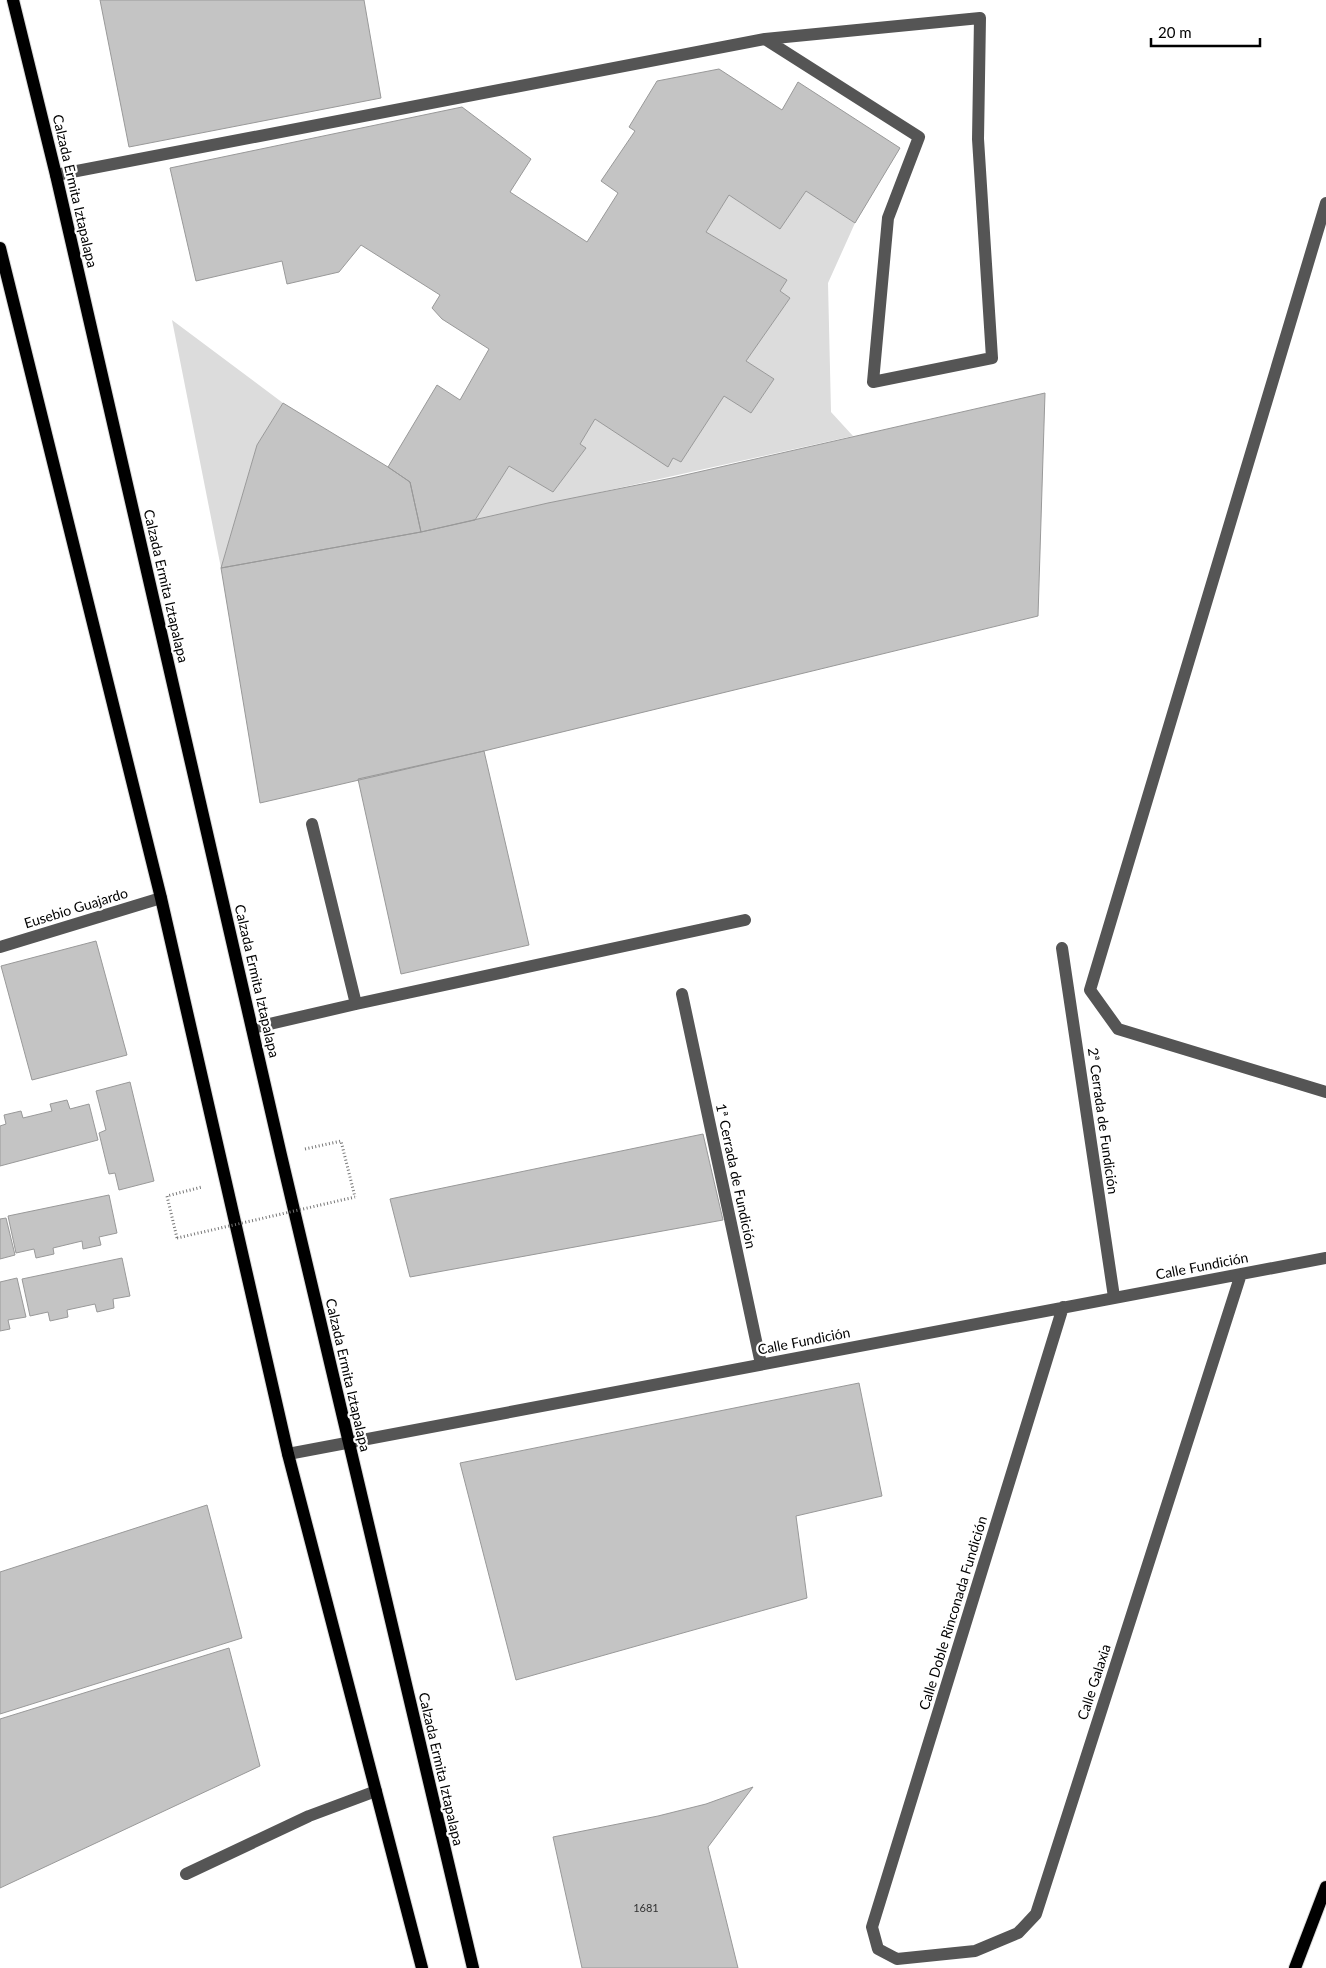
<svg xmlns="http://www.w3.org/2000/svg" width="1326" height="1968" viewBox="0 0 1326 1968" font-family="Lato,sans-serif">
  <style>
    .green { fill: #dcdcdc }
    .building { fill: #c4c4c4; stroke: #999 }
    .lines { fill: none; stroke-linecap: round; stroke-linejoin: round }
    .major-casing { stroke: #dbdbdb; stroke-width: 14 }
    .path { stroke: #777; stroke-width: 3; stroke-dasharray: 1 2.5; stroke-linecap: butt }
    .minor { stroke: #555; stroke-width: 12 }
    .major { stroke: #000; stroke-width: 12 }
    .path-bridge { stroke: #777; stroke-width: 3; stroke-dasharray: 1 2.5; stroke-linecap: butt }
    .labels { text-anchor: middle; stroke-width: 4.5; stroke-linejoin: round; paint-order: stroke }
    .number-label { font-size: 11px; fill: #313131 }
    .street-label { font-size: 14px; fill: #000; stroke: #fff }
  </style>
  <rect width="100%" height="100%" fill="#fff"/>
  <path class="green" d="M806,191L855,223L828,283L831,412L853,436L475,520L509,466L553,492L586,448L580,444L595,419L668,466L673,458L681,462L724,396L751,413L774,379L746,361L790,298L780,291L787,280L706,232L729,195L780,229Z
    M172,320L283,403L257,445L221,568Z"/>
  <path class="building" d="M100,0H364L381,98L129,147Z
    M719,69L782,110L798,82L900,148L855,223L806,191L780,229L729,195L706,232L787,280L780,291L790,298L746,361L774,379L751,413L724,396L681,462L673,458L668,467L595,419L580,444L586,448L553,492L509,466L475,520L421,532L410,482L388,467L437,385L460,400L489,349L442,319L432,308L440,295L361,245L339,272L287,284L282,261L196,281L170,168L462,107L531,159L510,192L587,242L618,193L601,181L635,131L629,127L657,81Z
    M1045,393L1038,616L484,751L260,803L221,568L421,532L548,503L672,478Z
    M283,403L388,467L410,482L421,532L221,568L257,445Z
    M484,751L529,945L401,974L358,779Z
    M96,941L127,1055L32,1080L1,966Z
    M130,1082L154,1181L119,1190L115,1173L109,1174L99,1133L106,1130L96,1091Z
    M67,1100L70,1109L89,1104L98,1140L0,1166V1126L6,1124L4,1115L21,1111L23,1118L52,1111L50,1104Z
    M703,1134L723,1220L410,1277L390,1199Z
    M109,1195L117,1233L99,1237L101,1245L83,1249L82,1241L53,1248L54,1254L36,1258L34,1249L16,1253L8,1216Z
    M6,1218L15,1255L0,1259V1219Z
    M122,1258L130,1296L113,1299L114,1308L97,1312L95,1304L67,1310L68,1317L50,1321L48,1312L30,1316L22,1279Z
    M17,1278L26,1317L8,1320L10,1329L0,1331V1282Z
    M859,1383L882,1496L796,1516L807,1598L516,1680L460,1463Z
    M207,1505L242,1638L0,1714V1572Z
    M229,1648L260,1766L0,1888V1719Z
    M753,1787L708,1847L738,1968H582L553,1837L658,1816L706,1804Z"/>
  <g class="lines">
    <defs>
      <path id="major" d="M13,0L56,175L281,1155L473,1968
        M0,248L161,898L288,1454L422,1968
        M1295,1968L1326,1887"/>
    </defs>
    <use href="#major" class="major-casing"/>
    <path class="path" d="M305,1149L341,1141L355,1197
      M177,1238L167,1196L202,1187"/>
    <path class="minor" d="M56,175L765,39L980,18L978,139L992,358L873,382L888,218L919,137L765,39
      M1326,203L1090,990L1118,1029L1326,1092
      M312,824L356,1004
      M0,947L161,898
      M1062,948L1114,1297
      M682,994L761,1364
      M252,1028L356,1004L745,920
      M1063,1307L872,1927L878,1949L897,1959L975,1951L1018,1933L1036,1914L1241,1274
      M288,1454L1326,1258
      M186,1874L309,1816L376,1791"/>
    <use href="#major" class="major"/>
    <path class="path-bridge" d="M177,1238L355,1197"/>
  </g>
  <g class="labels">
    <g class="number-label">
      <text x="646" y="1912">1681</text>
    </g>
    <g class="street-label">
      <text transform="translate(75 191) rotate(77)" y="5">Calzada Ermita Iztapalapa</text>
      <text transform="translate(166 586) rotate(77)" y="5">Calzada Ermita Iztapalapa</text>
      <text transform="translate(76 908) rotate(-17)" y="5">Eusebio Guajardo</text>
      <text transform="translate(257 981) rotate(77)" y="5">Calzada Ermita Iztapalapa</text>
      <text transform="translate(1103 1121) rotate(82)" y="5">2ª Cerrada de Fundición</text>
      <text transform="translate(736 1176) rotate(78)" y="5">1ª Cerrada de Fundición</text>
      <text transform="translate(1202 1266) rotate(-11)" y="5">Calle Fundición</text>
      <text transform="translate(804 1341) rotate(-11)" y="5">Calle Fundición</text>
      <text transform="translate(348 1375) rotate(77)" y="5">Calzada Ermita Iztapalapa</text>
      <text transform="translate(953 1613) rotate(-73)" y="5">Calle Doble Rinconada Fundición</text>
      <text transform="translate(1094 1682) rotate(-72)" y="5">Calle Galaxia</text>
      <text transform="translate(441 1769) rotate(77)" y="5">Calzada Ermita Iztapalapa</text>
    </g>
  </g>
  <path d="M1151 38v8h109v-8" fill="none" stroke="#000000" stroke-width="2.5"/>
  <text x="1158" y="38" font-size="15" fill="#000000" stroke="#ffffff" stroke-width="4" paint-order="stroke">20 m</text>
</svg>
